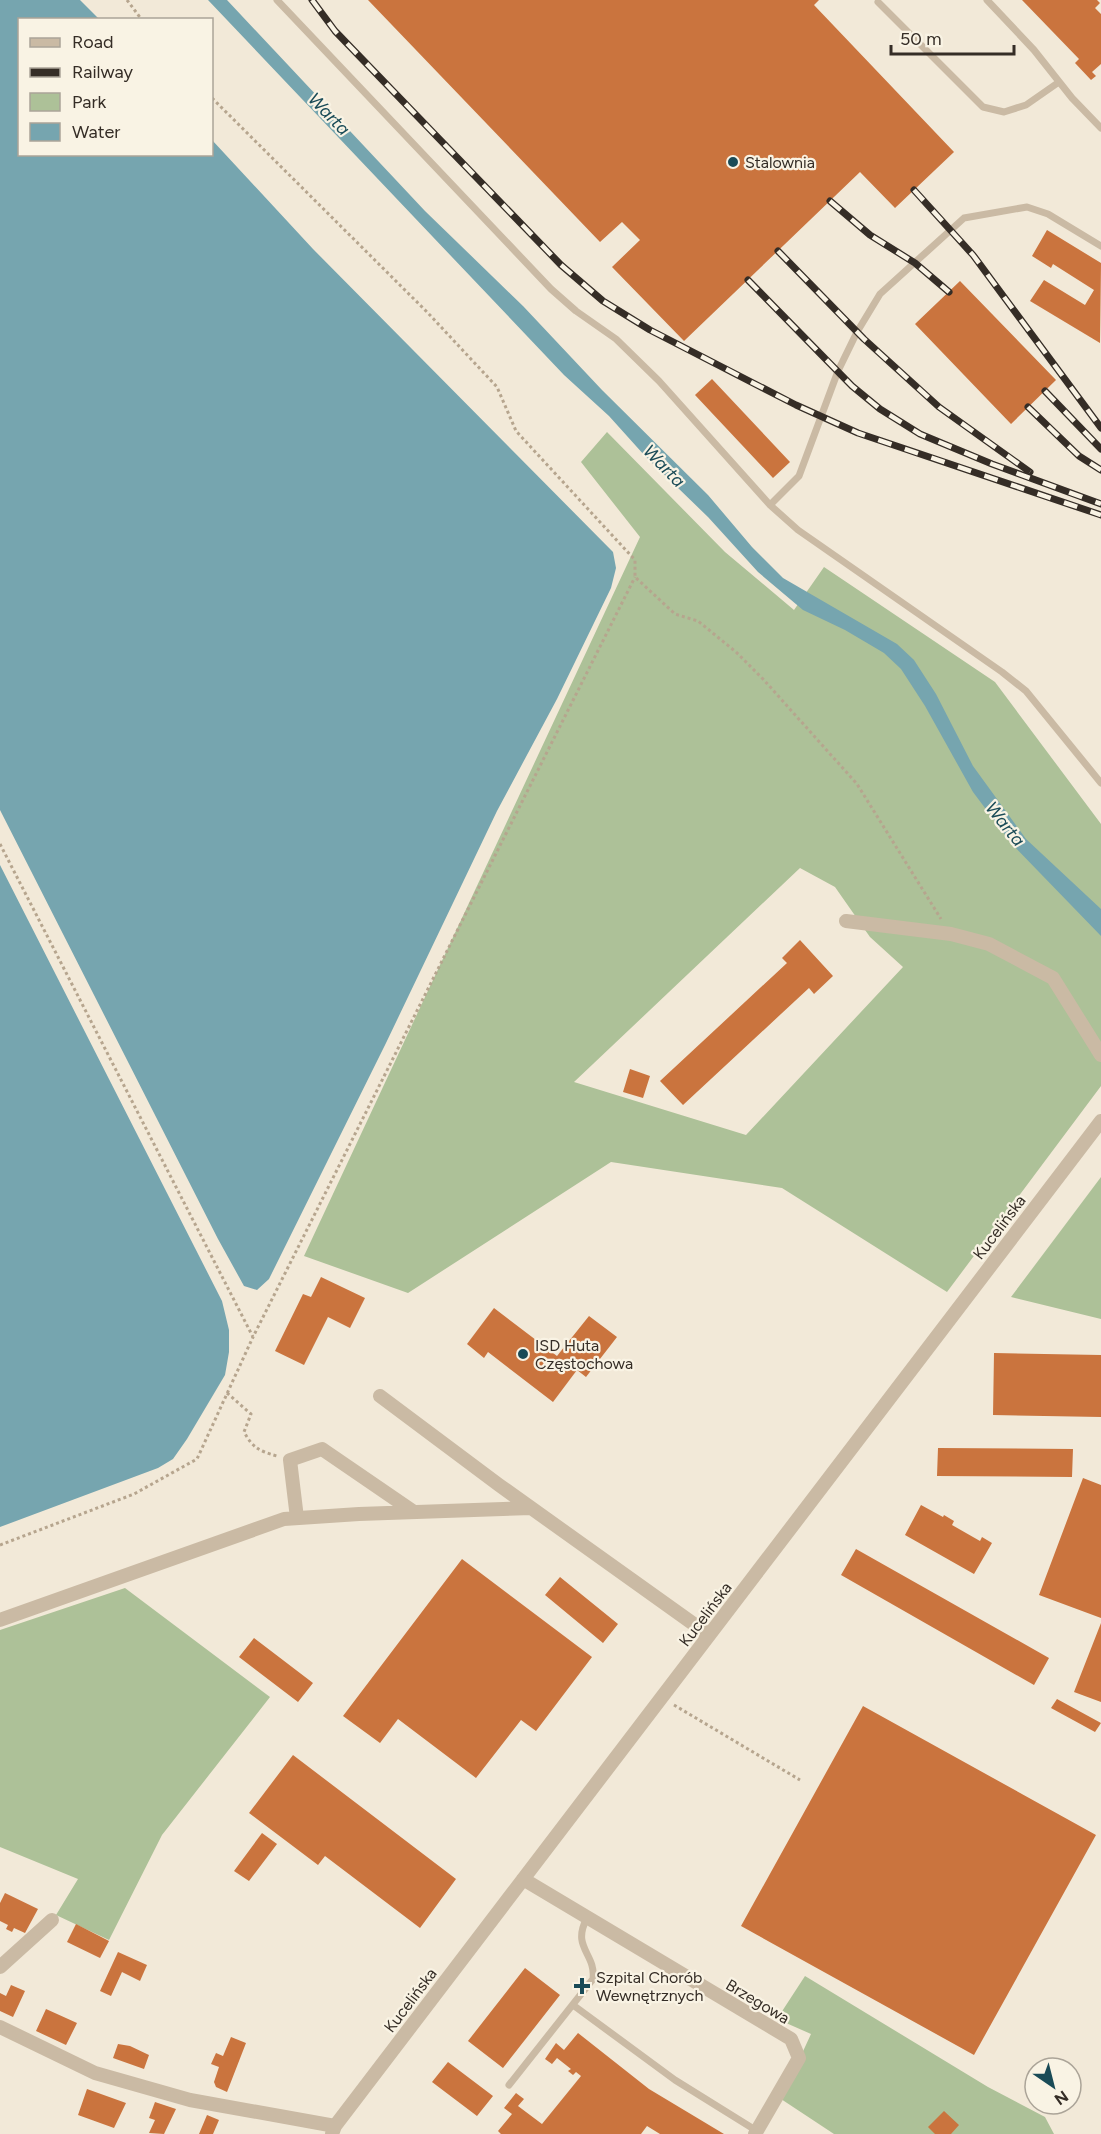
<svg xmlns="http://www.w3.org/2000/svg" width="1101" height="2134" viewBox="0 0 1101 2134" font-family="Figtree,sans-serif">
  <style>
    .green { fill: #adc198; fill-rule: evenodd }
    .water { fill: #76a5af }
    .building { fill: #ca743e }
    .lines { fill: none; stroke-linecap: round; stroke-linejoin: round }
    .path { stroke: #b6a58e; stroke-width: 3; stroke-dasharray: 3 3; stroke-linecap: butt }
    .lane { stroke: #cabaa4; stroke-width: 7 }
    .street { stroke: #cabaa4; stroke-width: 14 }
    .rail-casing { stroke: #352d26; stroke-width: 7 }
    .rail { stroke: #f9f3e4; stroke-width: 4.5; stroke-dasharray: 14; stroke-linecap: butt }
    .poi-dot { fill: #1a4b57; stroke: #f9f3e4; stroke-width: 2 }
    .labels { text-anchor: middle; stroke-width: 4.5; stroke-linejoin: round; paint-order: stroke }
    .poi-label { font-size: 16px; fill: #352d26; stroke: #f9f3e4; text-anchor: start }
    .street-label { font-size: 16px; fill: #352d26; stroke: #f9f3e4 }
    .water-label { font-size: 18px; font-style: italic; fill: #1a4b57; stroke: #f9f3e4 }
  </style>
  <rect width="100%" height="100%" fill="#f2e9d8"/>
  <path class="green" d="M607,432L725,552L794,610L824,567L995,682L1101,824V1086L947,1292L782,1188L611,1162L408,1293L304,1256L640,537L581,462ZM800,868L835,887L870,937L903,967L746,1135L574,1082Z
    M1101,1177V1319L1011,1297Z
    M125,1588L270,1697L162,1835L109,1940L56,1915L78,1879L0,1847V1630Z
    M805,1976L988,2087L1045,2117L1054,2134H834L781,2099L811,2034L777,2019Z"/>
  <path class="water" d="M0,0H80L99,19L20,20V154H212V140L313,249L613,552L616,568L611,588L557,699L497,811L386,1043L269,1279L257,1290L244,1286L218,1239L0,810Z
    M208,0H227L425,211L523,306L602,390L708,495L752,547L783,578L897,644L914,660L936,694L973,766L1026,839L1101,909V936L1012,844L973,792L925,706L901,669L884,653L845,630L803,610L758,572L708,517L645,456L609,416L564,375Z
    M0,865L222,1301L229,1330V1352L225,1375L187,1439L173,1459L158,1468L0,1527Z"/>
  <path class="building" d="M368,0H819L814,5L954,152L895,208L860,172L684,341L612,267L640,240L622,222L600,242Z
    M1022,0H1097L1100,3L1095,8L1101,14V64L1092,72L1096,76L1091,80L1075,63L1079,59Z
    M1047,230L1101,263L1100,343L1030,301L1044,280L1085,305L1094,290L1053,264L1051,268L1032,256Z
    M960,281L1056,380L1011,424L915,324Z
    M712,379L790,462L773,478L695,395Z
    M800,940L833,976L814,994L809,988L683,1105L660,1081L787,963L782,958Z
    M630,1069L650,1076L643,1098L623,1092Z
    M321,1277L365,1298L350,1328L328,1317L304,1365L275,1351L303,1294L311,1297Z
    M494,1308L557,1356L589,1316L617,1337L586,1377L577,1370L553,1402L488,1352L484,1358L467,1344Z
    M994,1353L1101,1355V1417L993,1415Z
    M938,1448L1073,1449L1072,1477L937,1476Z
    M1083,1478L1101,1485V1618L1039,1595Z
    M921,1505L943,1517L944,1515L954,1521L952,1525L980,1541L982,1537L992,1543L974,1574L905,1535Z
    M856,1549L1049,1658L1034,1685L841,1575Z
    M462,1559L592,1657L536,1731L521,1720L476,1778L398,1719L380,1743L343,1716Z
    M560,1577L618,1624L603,1643L545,1595Z
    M1101,1623V1702L1074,1692Z
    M254,1638L313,1683L298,1702L239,1657Z
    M1057,1699L1101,1723L1095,1732L1051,1708Z
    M863,1706L1096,1835L974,2055L741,1926Z
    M293,1755L456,1879L420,1928L325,1856L318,1865L249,1813Z
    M262,1833L277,1844L249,1881L234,1871Z
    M5,1893L38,1909L25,1933L14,1928L12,1932L6,1929L8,1925L0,1921V1903Z
    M76,1924L109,1941L100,1958L67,1942Z
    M118,1952L147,1965L140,1981L122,1972L111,1996L100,1991Z
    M525,1968L560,1995L503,2068L468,2041Z
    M11,1985L25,1991L13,2017L0,2011V1993L6,1996Z
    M46,2009L77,2023L66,2045L36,2031Z
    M578,2033L649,2089L724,2134H660L647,2126L641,2134H501L498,2131L512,2114L504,2108L516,2093L524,2099L518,2106L542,2124L581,2076L576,2072L573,2075L568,2071L571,2069L557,2058L552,2064L545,2059L556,2043L564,2050Z
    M231,2037L246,2043L227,2092L216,2087L214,2082L219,2067L211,2064L216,2053L223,2056Z
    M118,2044L130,2046L149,2055L144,2069L113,2058Z
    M448,2062L493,2096L477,2116L432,2082Z
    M87,2089L126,2103L114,2128L78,2115Z
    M155,2102L176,2109L164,2134L149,2133L155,2120L149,2118Z
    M944,2111L959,2125L951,2134H935L928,2127Z
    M207,2115L219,2120L213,2134H199Z"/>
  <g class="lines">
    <path class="path" d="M127,0L142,20
      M212,98L428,313L497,387L516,431L635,560V577L675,614L698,621L736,652L763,679L857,784L941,919
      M0,844L253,1337L635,577
      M227,1393L251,1414L244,1432C253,1448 259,1451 277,1456
      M0,1545L134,1494L197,1459L253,1337
      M674,1705L800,1780"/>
    <path class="lane" d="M277,0L551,289L576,311L616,339L659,381L770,505L798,530L1002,672L1026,691L1101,783
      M987,0L1034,50L1072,98L1101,128
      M878,2L983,107L1004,112L1026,105L1059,82
      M770,505L799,476L838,371L857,332L880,294L964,218L1027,207L1048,214L1101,246
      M573,2005L675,2080L757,2131
      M509,2085L593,1979C596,1953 571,1948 587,1918"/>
    <path class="street" d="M846,921L951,934L989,944L1053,978L1101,1055
      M380,1396L499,1485L709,1635
      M297,1518L290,1460L322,1449L414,1512
      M0,1620L284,1519L359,1514L531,1508
      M523,1879L791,2039L799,2058L755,2134
      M0,1967L52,1920
      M0,2027L95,2073L190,2100L335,2126
      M332,2134L335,2126L1101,1121"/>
    <defs>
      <path id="rail" d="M312,0L335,31L561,265L603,301L650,330L796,405L858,433L1101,515
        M914,190L973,255L1101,428
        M830,201L870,235L915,263L949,292
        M778,251L864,339L939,407L1030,472
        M748,280L852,386L880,409L920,434L992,464L1101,504
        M1045,391L1101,449
        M1028,407L1079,456L1101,470"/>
    </defs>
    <use href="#rail" class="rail-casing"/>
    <use href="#rail" class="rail"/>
  </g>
  <g class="poi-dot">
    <circle cx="733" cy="162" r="6"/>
    <circle cx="523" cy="1354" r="6"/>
    <path d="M579 1977h6v6h6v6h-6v6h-6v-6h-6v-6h6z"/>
  </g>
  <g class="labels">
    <g class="poi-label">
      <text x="745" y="168">Stalownia</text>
      <text x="535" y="1351">ISD Huta<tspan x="535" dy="18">Częstochowa</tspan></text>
      <text x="596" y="1983">Szpital Chorób<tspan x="596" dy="18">Wewnętrznych</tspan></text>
    </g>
    <g class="street-label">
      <text transform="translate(999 1227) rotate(-53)" y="6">Kucelińska</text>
      <text transform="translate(705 1614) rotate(-53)" y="6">Kucelińska</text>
      <text transform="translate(410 2000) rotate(-53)" y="6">Kucelińska</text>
      <text transform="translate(758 2001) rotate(31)" y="6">Brzegowa</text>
    </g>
    <g class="water-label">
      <text transform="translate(329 114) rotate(46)" y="6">Warta</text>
      <text transform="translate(664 466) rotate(46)" y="6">Warta</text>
      <text transform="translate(1005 824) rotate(51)" y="6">Warta</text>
    </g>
  </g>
  <rect x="18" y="18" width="195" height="138" fill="#f9f3e4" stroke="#aba498" stroke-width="1.5"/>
  <rect x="30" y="38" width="30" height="9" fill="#cabaa4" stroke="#aba498" stroke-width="1.5"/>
  <text x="72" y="48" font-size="18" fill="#352d26">Road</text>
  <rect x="30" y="68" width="30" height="9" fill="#352d26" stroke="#aba498" stroke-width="1.5"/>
  <text x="72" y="78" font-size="18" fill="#352d26">Railway</text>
  <rect x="30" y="93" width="30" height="18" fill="#adc198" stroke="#aba498" stroke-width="1.5"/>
  <text x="72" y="108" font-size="18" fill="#352d26">Park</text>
  <rect x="30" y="123" width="30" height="18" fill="#76a5af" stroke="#aba498" stroke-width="1.5"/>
  <text x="72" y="138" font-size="18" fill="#352d26">Water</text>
  <g transform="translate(1053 2086) rotate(145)"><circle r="28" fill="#f9f3e4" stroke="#aba498" stroke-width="1.5"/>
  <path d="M0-4.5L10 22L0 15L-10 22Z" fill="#1a4b57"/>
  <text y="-9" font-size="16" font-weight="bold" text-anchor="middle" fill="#352d26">N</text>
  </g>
  <path d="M891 45v9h123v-9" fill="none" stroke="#352d26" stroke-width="3"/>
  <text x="900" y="45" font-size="18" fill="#352d26" stroke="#f9f3e4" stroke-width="4.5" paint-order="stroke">50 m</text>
</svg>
